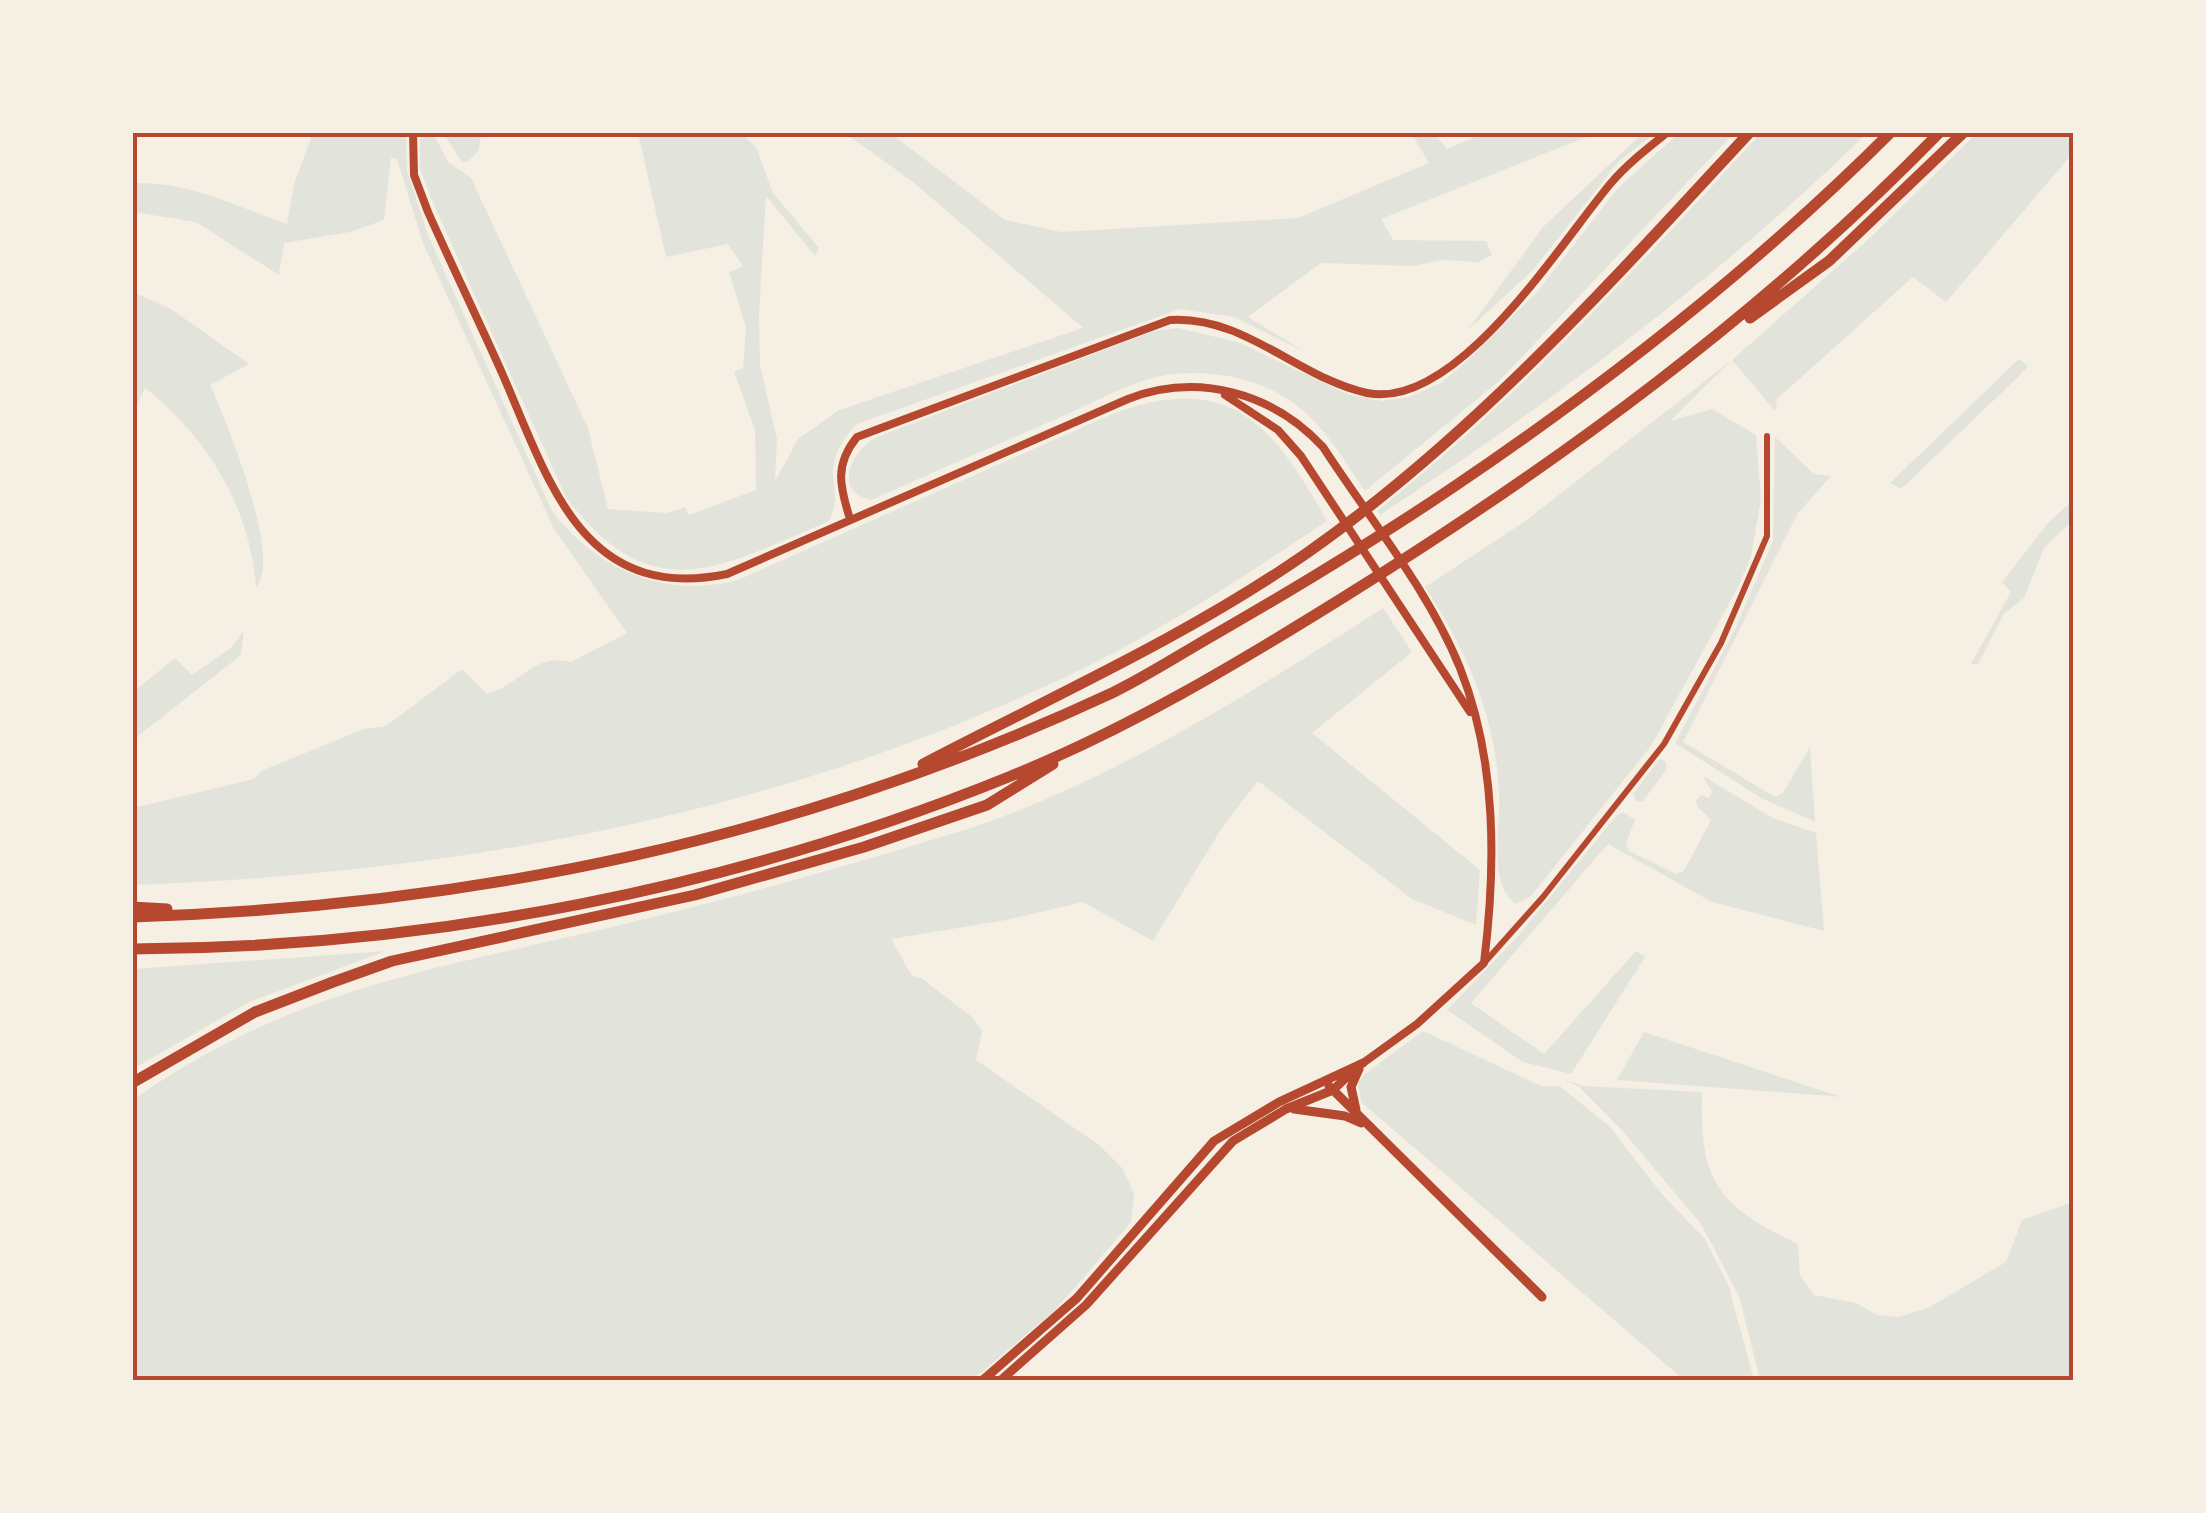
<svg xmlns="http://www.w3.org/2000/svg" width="2206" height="1513" viewBox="0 0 2206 1513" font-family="'Fira Sans Condensed',sans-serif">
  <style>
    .green { fill: #e2e4dc }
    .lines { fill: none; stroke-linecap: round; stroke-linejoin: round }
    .minor { stroke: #b5482f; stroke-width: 6 }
    .tertiary { stroke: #b5482f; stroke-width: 8 }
    .secondary { stroke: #b5482f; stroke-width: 9 }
    .motorway { stroke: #b5482f; stroke-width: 11 }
    .neatline { fill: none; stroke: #b5482f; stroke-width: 4 }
  </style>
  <rect width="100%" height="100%" fill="#f6efe4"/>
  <path class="green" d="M1680,132L1734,133L1499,381L1365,491C1342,457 1321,420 1286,398C1254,378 1213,370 1175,374C1139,377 1101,399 1068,414C1002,442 937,471 871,500C832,491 851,451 877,437L1154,331L1177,328L1238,342L1347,394L1382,401L1409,397L1441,383L1468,360L1537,292L1618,188Z
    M1978,132L2073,133V153L1946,302L1913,277L1777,399L1775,411L1732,360L1670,421L1712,409L1756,435L1761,499L1751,557L1736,591L1651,746L1531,896L1516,904C1487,883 1501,827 1499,794C1496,717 1467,651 1425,587L1524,522L1732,360L1871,237Z
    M313,133H406L407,170L428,235L553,513C601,571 664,599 738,580L1110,415C1229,369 1273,424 1327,521C1248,574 1168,627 1082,669C784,814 462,873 133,885V808L254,779L261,771L364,729L386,726L462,669L487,694C520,685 534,652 571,662L627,633L554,529L423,243L397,159L391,158L384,220L350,232L284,243L279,275L196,222L133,212V183C189,181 235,206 287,224L294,184Z
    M420,133H433L448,162L471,178L588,428L608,509L667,513L685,507L689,515L756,490L755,430L734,372L743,368L746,327L729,272L743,266L728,244L666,257L638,133H741L756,147L773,193L819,248L815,256L766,196L759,313L760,365L777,439L775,481L798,439L839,410L1083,328L913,182L845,133H890L1005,220L1061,232L1298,218L1429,163L1411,133H1434L1447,149L1484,133H1596L1381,219L1393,240L1486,241L1492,255L1479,262L1442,260L1412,266L1321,263L1248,317L1307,353L1234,317L1180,309L857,424C812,472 848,485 829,521C721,567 652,612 566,497L433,203L420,169Z
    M443,133H481L479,150L468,162H462Z
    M1643,133H1655L1619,161L1533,270L1468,330L1543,227Z
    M1761,133H1867C1719,278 1553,401 1380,515L1377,511C1519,398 1639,265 1761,133Z
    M133,292L171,309L249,364L210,385C226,420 283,559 256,587C250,507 207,436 145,388L133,413Z
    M2019,359L2028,366L2018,377L1901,489L1890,483Z
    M1775,437L1814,474L1831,476L1798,513L1683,742L1775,797L1783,793L1810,747L1815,822L1761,798L1675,743L1735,629L1773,541Z
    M2073,500V520L2044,548L2024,598L2004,614L1978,664H1971L2011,592L2002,582L2048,523Z
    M1383,608L1412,652L1312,733L1480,870L1476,925L1412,899L1258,781L1223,826L1153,941L1083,902L1006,920L891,939L912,976L921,978L972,1017L982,1031L976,1060L1099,1145L1123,1169L1134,1194L1131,1222L1085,1276L1053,1312L972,1380H133V1100C288,990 433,969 612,927C725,900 837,869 948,835C1099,790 1251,693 1383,608Z
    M244,630L241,655L133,740V692L175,658L192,675L232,647Z
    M1660,758L1666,762V770L1643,801H1636L1633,794Z
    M1703,776L1773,818L1816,833L1824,931L1712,902L1608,844L1471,1003L1544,1054L1636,951L1645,957L1571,1074L1523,1062L1447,1010L1518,936L1617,815L1623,812L1635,820L1626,843L1629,851L1676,874L1684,871L1711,820L1697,806L1696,800L1702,795L1709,798L1712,792Z
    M386,951L249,1002L133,1069V969Z
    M1423,1031L1541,1086H1560L1610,1127L1661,1193L1705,1239L1729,1287L1754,1380H1684L1361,1102L1358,1083L1365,1074Z
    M1644,1032L1832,1094L1845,1097L1617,1080Z
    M1565,1080L1583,1086L1702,1092C1699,1183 1719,1206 1798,1244L1800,1275L1814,1295L1856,1303L1877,1315L1899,1317L1928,1308L2006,1262L2022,1220L2073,1202V1380H1760L1739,1296L1701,1224L1621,1129L1579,1087Z"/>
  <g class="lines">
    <path class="minor" d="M1485,962L1543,897L1664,744L1721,643L1767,536V436"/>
    <path class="tertiary" d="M413,132L414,175L428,212C452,266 478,319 502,373C548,478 581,604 727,574L1128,399C1198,372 1273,393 1323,447C1369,518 1428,589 1460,668C1497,761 1496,866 1484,963L1417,1024L1363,1063
      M1225,395L1278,430L1301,456L1470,712
      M850,519C840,487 834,465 857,437L1170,320C1244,315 1298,378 1367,393C1457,411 1561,242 1611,183C1627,164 1648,148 1668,132"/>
    <path class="secondary" d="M1329,1086L1542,1297
      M1294,1109L1345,1116L1361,1123
      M1356,1110L1351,1087L1359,1069
      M983,1380L1077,1298L1214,1141L1279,1102L1363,1063
      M1001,1380L1086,1305L1233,1141L1286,1109L1333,1090L1353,1071"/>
    <path class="motorway" d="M1750,318L1829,261L1964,132
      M923,764C1053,696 1186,637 1307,553C1475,435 1611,282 1750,132
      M132,907L167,909
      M132,917C476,906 799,839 1112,693C1145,677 1176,657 1207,639C1291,591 1372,542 1452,488C1609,382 1757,266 1891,132
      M132,949C430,948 736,888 1011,776C1128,729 1238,663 1344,597C1559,463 1763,314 1940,132
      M132,1083L255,1012L333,982L392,961L695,895L864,847L987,805L1053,764"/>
  </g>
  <rect width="2206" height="1513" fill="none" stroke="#f6efe4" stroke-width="270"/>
  <rect x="135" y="135" width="1936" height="1243" class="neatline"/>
</svg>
